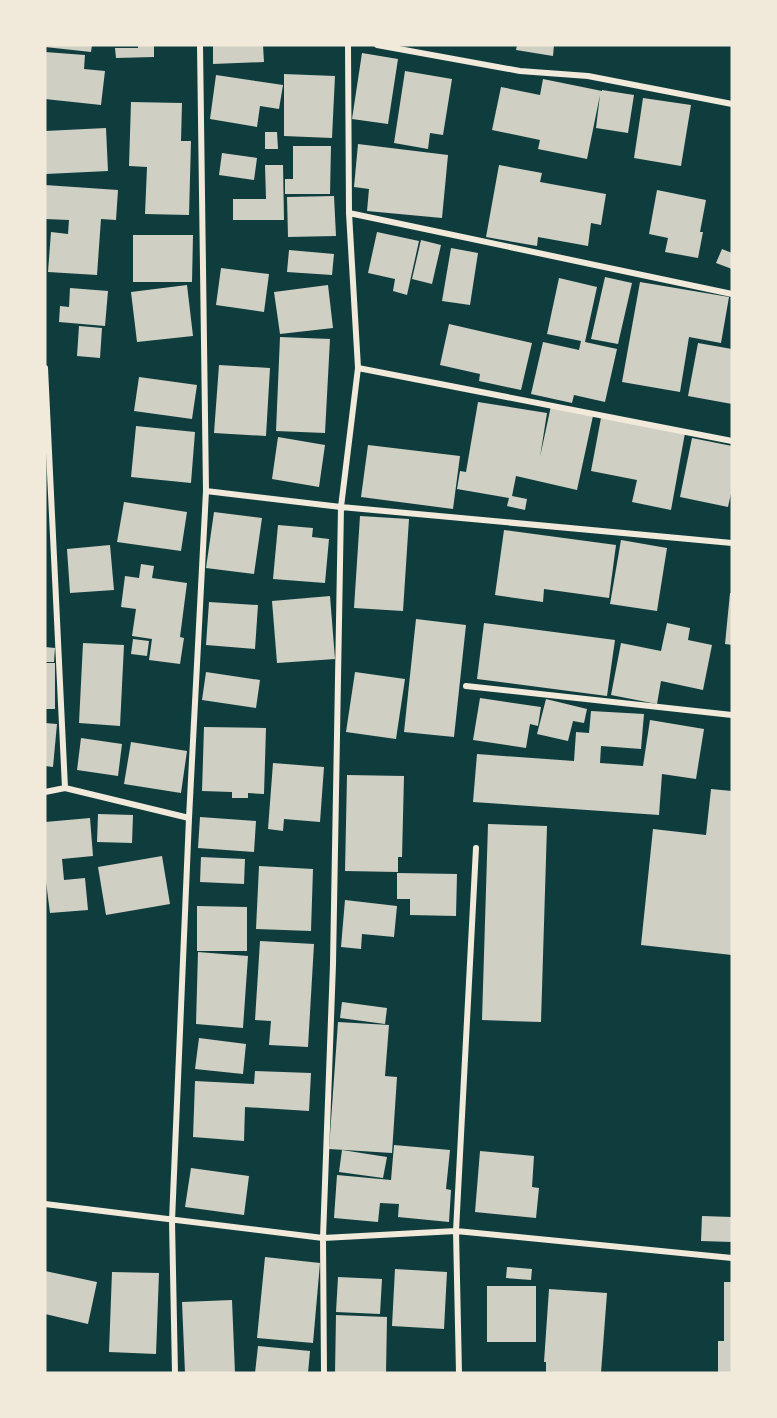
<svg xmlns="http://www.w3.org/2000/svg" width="777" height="1418" viewBox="0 0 777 1418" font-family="'Titillium Web',sans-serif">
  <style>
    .building { fill: #cfcfc3 }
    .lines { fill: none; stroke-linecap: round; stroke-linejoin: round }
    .minor { stroke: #f1e9da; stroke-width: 6 }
  </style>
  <rect width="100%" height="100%" fill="#0f3d3e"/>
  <path class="building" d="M45,45H92L91,52L45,47Z
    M138,45H154V57L116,58L115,48H138Z
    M213,45H263L264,62L213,64Z
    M517,45H554L553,56L516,50Z
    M45,52L85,55L84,69L105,71L101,105L45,99Z
    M362,53L398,59L388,124L352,119Z
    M405,71L452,79L443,135L430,133L428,149L394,143Z
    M284,74L335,76L332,138L284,136Z
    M216,75L283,85L279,109L260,106L257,127L210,119Z
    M543,79L602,91V90L634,95L628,133L596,128L600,95L587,159L538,149L540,140L492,130L501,87L540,95Z
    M643,98L691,105L681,166L634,158Z
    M131,102L182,103L181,141H191L189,215L145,214L147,167L129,166Z
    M106,128L108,171L46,174L45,131Z
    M265,132H277L278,149H265Z
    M358,144L448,155L442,218L367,211L369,189L354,187Z
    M293,146H331L330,194H285V179H293Z
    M222,153L257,158L254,180L219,175Z
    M265,165H283L284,220H233V199H266Z
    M499,165L542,173L540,182L606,194L601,225L591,223L588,246L538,237L537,246L486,237Z
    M45,185L118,190L116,220L101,219L97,275L48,272L51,232L68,234L69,220L45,219Z
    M657,190L706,200L700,232H703L698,258L665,252L668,238L649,234Z
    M334,196L336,236L288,237L287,197Z
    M377,232L419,241L407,295L393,291L395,279L368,273Z
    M133,235H193L192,282H133Z
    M421,240L441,245L432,284L412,279Z
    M451,248L478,253L470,305L442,301Z
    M722,249L732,253V269L716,263Z
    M289,250L334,254L332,275L287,272Z
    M221,268L269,274L264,312L216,305Z
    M605,277L632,283L618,344L591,339Z
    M559,278L597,287L585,342L617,349L605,402L574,395L572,403L531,394L543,342L579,350L581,341L547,334Z
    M640,282L729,297L721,343L689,337L680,392L622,382Z
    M187,285L193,336L137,342L131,292Z
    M328,285L333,328L280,334L274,292Z
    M70,288L108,291L105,326L59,322L60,306L69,307Z
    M449,324L532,343L521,390L479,381L480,374L440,365Z
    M79,326L102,328L100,358L77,356Z
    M280,337L330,339L325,433L276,431Z
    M698,343L732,349V404L688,396Z
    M219,365L270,368L266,436L214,433Z
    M139,377L197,385L192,419L134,411Z
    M478,402L547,413L540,457L551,406L593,416L577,490L516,476L512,496L527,499L525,510L507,506L509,498L457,489L460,471L466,472Z
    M601,418L685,433L671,510L632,502L637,480L591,471Z
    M136,426L195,432L191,483L131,477Z
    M278,437L325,445L319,487L272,479Z
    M692,438L732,446V489L728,507L680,497Z
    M368,445L460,456L453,509L361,497Z
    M124,502L187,512L181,551L117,542Z
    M214,512L262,518L254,574L206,568Z
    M360,516L409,519L403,611L354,608Z
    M278,525L313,528L312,537L329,539L325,583L273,579Z
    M504,530L616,545L609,598L544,589L543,602L495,595Z
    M621,540L667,548L657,611L610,604Z
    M110,545L114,590L70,593L67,549Z
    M141,564L154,566L152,578L187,583L180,637L184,638L180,664L149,660L152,639L132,636L136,609L121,607L125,576L139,578Z
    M730,593H732V645L725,644Z
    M330,596L335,659L277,663L272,601Z
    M209,602L258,605L255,649L206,645Z
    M416,619L466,625L454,737L404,732Z
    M484,623L615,640L607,696L477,679Z
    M667,623L690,628L688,640L712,645L703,690L661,681L657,704L611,695L621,643L661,651Z
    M133,639L149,641L147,656L131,654Z
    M83,643L124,645L120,726L79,723Z
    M45,647L55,648L54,662H45Z
    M45,663H55V709H45Z
    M206,672L260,680L256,708L202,700Z
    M355,672L405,679L396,739L346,732Z
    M480,698L541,707L538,726L530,724L526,748L473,740Z
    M546,699L587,709L584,723L573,721L568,741L537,734Z
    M591,711L644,714L641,749L601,746L600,763L643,766L650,720L704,729L696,779L662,774L659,815L473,802L477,754L574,761L576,732L589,733Z
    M45,723L57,724L53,767L45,766Z
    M204,727L266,728L264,794L248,793V798H232V792L202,791Z
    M81,738L122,744L118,776L77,770Z
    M131,742L187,751L181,793L124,784Z
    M273,763L324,767L320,822L284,819L283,831L268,829Z
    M347,775L404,776L402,857H398V872L345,871Z
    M711,789L732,791V955L641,945L653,829L706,835Z
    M98,814L133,815L132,843L97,842Z
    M200,817L256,821L254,852L198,848Z
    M90,818L93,856L62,859L64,880L85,878L88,910L50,913L45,874V822Z
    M488,824L547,826L541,1022L482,1020Z
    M162,856L170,904L106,915L98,867Z
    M201,857L245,859L244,884L200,882Z
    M259,866L313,869L311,931L256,929Z
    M397,873L457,874L456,916L410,915V899H397Z
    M345,900L397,906L394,937L362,934L361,949L341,947Z
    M197,906L247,907V951H197Z
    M260,941L314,944L308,1047L269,1045L271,1021L255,1020Z
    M198,952L248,956L243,1028L196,1024Z
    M342,1002L387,1008L385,1024L340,1018Z
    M338,1022L389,1025L385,1076L397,1077L392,1153L329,1149Z
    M199,1038L246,1044L243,1074L195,1069Z
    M255,1071L311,1073L309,1111L245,1107L244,1141L193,1137L195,1081L254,1084Z
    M394,1145L450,1150L446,1189L451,1190L449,1222L398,1217L399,1204L380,1203L378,1222L334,1218L337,1175L391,1180Z
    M342,1150L387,1157L383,1178L339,1172Z
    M480,1151L534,1156L532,1187L539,1188L536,1218L475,1212Z
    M191,1168L249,1176L244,1215L185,1207Z
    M702,1216L732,1217V1242L701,1241Z
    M265,1257L320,1263L313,1343L257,1338Z
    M507,1267L532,1269L531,1280L506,1278Z
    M395,1269L447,1272L444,1329L392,1326Z
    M45,1271L97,1282L88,1324L45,1314Z
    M112,1272L159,1273L156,1354L109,1352Z
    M338,1277L382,1279L380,1314L336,1312Z
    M724,1282H732V1373H718V1341H724Z
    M487,1286H536V1342H487Z
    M549,1289L607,1293L601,1373H546V1362H544Z
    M232,1300L235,1373H185L182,1302Z
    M336,1315L387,1317L386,1373H335Z
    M258,1346L310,1351L308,1373H255Z"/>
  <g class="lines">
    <path class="minor" d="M377,45L520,71L588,76L732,104
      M349,213L732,294
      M45,368L65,788
      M358,368L732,441
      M206,491L341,507L732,543
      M466,686L732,715
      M45,792L65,788L189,818
      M45,1204L323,1238L456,1231L732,1258
      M175,1373L172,1221L189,818L206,491L200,45
      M324,1373L323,1238L333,964L341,507L358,368L349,213L348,45
      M459,1373L456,1231L476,848"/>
  </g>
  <rect width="777" height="1418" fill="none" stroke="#f1e9da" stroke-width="93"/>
</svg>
